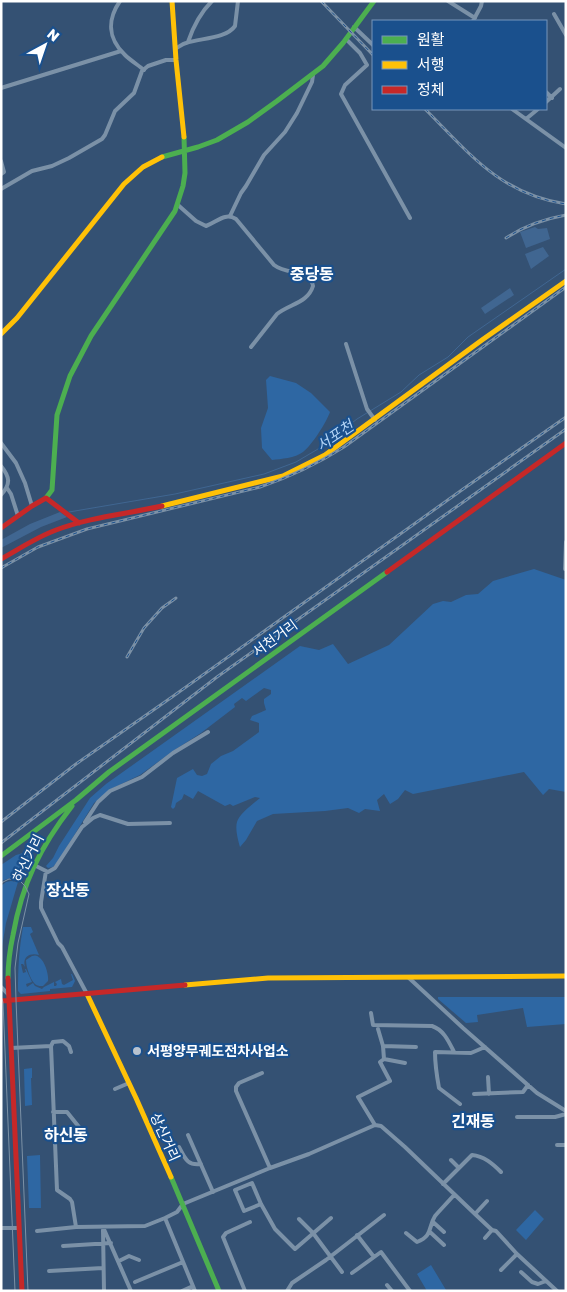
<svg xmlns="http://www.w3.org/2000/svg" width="567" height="1292" viewBox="0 0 567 1292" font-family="'Golos Text','Noto Sans KR',sans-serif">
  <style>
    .green { fill: #2e67a3 }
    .water { fill: #406691 }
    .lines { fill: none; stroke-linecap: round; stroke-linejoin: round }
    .stream { stroke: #406691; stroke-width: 1 }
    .street { stroke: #7b91a7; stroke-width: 4 }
    .fast { stroke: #4caf50; stroke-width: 5 }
    .slow { stroke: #ffc107; stroke-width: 5 }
    .jam { stroke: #c62828; stroke-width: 5 }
    .tram { stroke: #7c91a6; stroke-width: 1 }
    .rail-casing { stroke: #7c91a6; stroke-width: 3 }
    .rail { stroke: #1a508d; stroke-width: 1; stroke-dasharray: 4; stroke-linecap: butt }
    .poi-dot { fill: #b8c2ce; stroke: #1a508d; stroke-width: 2 }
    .labels { text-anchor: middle; stroke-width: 4.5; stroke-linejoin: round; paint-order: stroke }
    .street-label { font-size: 14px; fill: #fff; stroke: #1a508d }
    .poi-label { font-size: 14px; font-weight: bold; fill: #fff; stroke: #1a508d; text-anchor: start }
    .water-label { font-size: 15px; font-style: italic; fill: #b2d3f5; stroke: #1a508d }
    .quarter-label { font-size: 16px; font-weight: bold; fill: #fff; stroke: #1a508d }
  </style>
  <rect width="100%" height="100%" fill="#345173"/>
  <path class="green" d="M270,376L296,383L311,393L330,412C326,423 312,445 303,452C295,458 281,459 272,460L262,448L261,428L268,408L266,380Z
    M534,569L566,580V792L549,789L543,795L524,772L413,794L405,790L398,799L390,804L384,794L377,800L380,811L365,809L359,813L348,808L325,811L273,814L257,821L246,840L240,847C238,840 235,829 237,822C239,814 254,803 260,798L255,797L233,806L230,804L225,806L198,791L193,799L184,794L182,799L176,803L175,807L173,809L171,807L177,778L193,769L197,775L202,776L207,774L211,764L221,756L233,751L259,732V723L250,720L252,716L266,710L264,703V699L271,694V690L264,688L246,701L242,698L234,704L235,707L201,733L173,751L140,775L111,789L94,803L59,860L53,867L48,868L46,866L53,858L59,846L90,798L106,784L300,646L319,650L333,644L348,664L389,645L433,604L443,601L451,602L466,595L478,594L493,581Z
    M27,852L30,853V855L19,880L11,878L1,881V865L16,855Z
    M11,881L18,882L6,923L1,953V886L6,882Z
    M23,927H31L33,932L30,934L39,955C30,952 22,957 25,967L23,964H21L23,973L26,972L25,969H26L32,982L26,984L27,987L33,983L35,986L42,989L44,987L54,982V986H56L57,984L55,982L61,979L62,984L64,985L73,980L71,974H72L75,981L72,987L50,989V991L21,994L18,991C18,969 19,949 23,927Z
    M32,956C35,955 37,955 40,958C45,962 49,975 48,981L43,986C39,986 38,986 35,984C30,979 26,967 26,960Z
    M438,997H566V1024L527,1027L523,1008L477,1015L478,1022L466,1023L438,999Z
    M32,1068V1078H31L32,1105L25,1106L24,1069Z
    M40,1155L41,1208H29L27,1156Z
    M535,1210L544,1219L526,1240L516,1230Z
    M431,1265L446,1290L444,1291H427L417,1274Z"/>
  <path class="water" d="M535,227L538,229L547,228L550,239L526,248L520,232Z
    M543,247L549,256L531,269L525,254Z
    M510,288L514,295L485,314L481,308Z
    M60,512L67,517L41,527L1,548V540L30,524Z"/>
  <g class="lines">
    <path class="stream" d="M69,512L175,494L264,474L296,462L318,449L357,419L401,392L419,375L448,357L468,337L566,269"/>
    <path class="street" d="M120,1C107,20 108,39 125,55C130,60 138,65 144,70
      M448,1L475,18
      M554,14L566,35
      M473,21L481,6L482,1
      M354,27L373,45
      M346,39L360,53L367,65L345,85L341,94L410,218
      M188,42C193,27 200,13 212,1
      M175,49C179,47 182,44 186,43C200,38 226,39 235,26L238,1
      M1,88L121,51
      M546,92L552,98
      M546,102L560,89
      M512,109L566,148
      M526,119L538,109
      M1,161L4,172L1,174
      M1,189L32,171L52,166L69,158L102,139L105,135L115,111L134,93L142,71L148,66L166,60H176
      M178,205L196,221L206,226C217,222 225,212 236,219L274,265C288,276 310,268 313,286C308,303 289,304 277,314L251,347
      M230,216L241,193L246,186L264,155L285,132L297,113L312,82L313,75
      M346,344L367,409L375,420
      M1,443L16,463L25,483L32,506
      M1,466C10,477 11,484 1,495
      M7,488L11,494L18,516
      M565,569L566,542
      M85,822L98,802L110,791L142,777L173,753L208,732
      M34,865L48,872L55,868L82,827L93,818L100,815L128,824L170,823
      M46,871L41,902V908L58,943L62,947L87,994
      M409,978L463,1028L537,1093L566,1111
      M1,987L8,994
      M371,1013L373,1025L432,1026C444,1030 449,1042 454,1052
      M383,1046L416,1047
      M11,1048L51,1046
      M71,1052L69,1046L63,1041L53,1042L51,1046L57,1190L70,1199L72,1202L76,1227
      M384,1059L405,1063
      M262,1073L239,1083L236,1087V1091L270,1168
      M488,1077L489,1094
      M115,1089L129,1083
      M474,1094L523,1092L528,1085
      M460,1104L439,1088C437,1077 435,1063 435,1052L471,1053L485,1047
      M53,1112H67L79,1127
      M517,1117H555L566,1114
      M375,1125L358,1097L390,1081L380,1062L384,1059L383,1046L378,1029
      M188,1135L213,1192
      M557,1145H566
      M179,1147C185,1158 187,1166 201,1164
      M451,1160L459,1168
      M443,1184L472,1155C484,1156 493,1164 501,1172
      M261,1204L244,1211L235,1190L252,1183L261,1204L275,1229L295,1249L331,1218
      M475,1214L487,1201
      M165,1218L195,1291
      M299,1219L313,1233L342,1272
      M433,1222L444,1232
      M103,1227L131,1291
      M1,1228H19
      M103,1230L104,1291
      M37,1231L76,1227L145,1226L165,1218L177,1212L183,1204L270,1168L309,1154L375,1125L381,1126L405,1147L475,1214L492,1230L496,1231L517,1254L557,1291
      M430,1232L444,1245
      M406,1233L417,1242C433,1236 428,1227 435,1216C441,1209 448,1202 454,1195
      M357,1235L374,1257
      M485,1238L492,1230
      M63,1246L111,1243
      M119,1261L129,1256L139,1260
      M501,1270L517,1254
      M49,1271L103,1268
      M521,1272L532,1282L538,1284L546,1281
      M352,1273L381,1252L410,1291
      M135,1282L183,1262
      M387,1285L392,1291
      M182,1291L193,1286
      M245,1291L223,1237L226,1233L250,1222
      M287,1291L292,1283L326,1260L384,1215"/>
    <path class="fast" d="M162,157L198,147L217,140L248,122L277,101L323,66L343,43L374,1
      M46,498L52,490L57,415L70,376L91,336L175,211L183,186L185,173L184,137
      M1,856L76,800L109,772L387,572
      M8,978C8,963 10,949 13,935C22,884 40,847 72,806
      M171,1177L219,1291"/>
    <path class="slow" d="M172,1L176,60L184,137
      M1,334L17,318L124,184L143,167L162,157
      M162,506L283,476L325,455L482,340L566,281
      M185,985L268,978L566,976
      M87,994L136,1098L171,1177"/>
    <path class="jam" d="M1,528L32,506L46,498L79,523
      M1,559C19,549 37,537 56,530C90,517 127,514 162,506
      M387,572L566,443
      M8,978L22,1291
      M1,1001L185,985"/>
    <path class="tram" d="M1,883L9,879L19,880L25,886L29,894L18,943L15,968L16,1000L28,1291
      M1,997L3,1002L15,1291"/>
    <defs>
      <path id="rail" d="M321,1L373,55
        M425,109C469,153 500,194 566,204
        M506,238C524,226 544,219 566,215
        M1,568L38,547L87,529L260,487C290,477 317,464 344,447L566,287
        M127,657L144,628L162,608L176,598
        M1,822L76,764L172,697L466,487L566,417
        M1,843L217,677L566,429"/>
    </defs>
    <use href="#rail" class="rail-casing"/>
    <use href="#rail" class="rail"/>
  </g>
  <circle class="poi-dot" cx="137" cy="1051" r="5"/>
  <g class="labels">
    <g class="street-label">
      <text transform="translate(275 638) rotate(-36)" y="5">서천거리</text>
      <text transform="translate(28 858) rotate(-63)" y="5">하신거리</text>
      <text transform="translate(165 1137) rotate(66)" y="5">상신거리</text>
    </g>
    <g class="poi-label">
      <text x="147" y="1056">서평양무궤도전차사업소</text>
    </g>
    <g class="water-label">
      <text transform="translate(335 436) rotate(-34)" y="5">서포천</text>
    </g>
    <g class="quarter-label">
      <text x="312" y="280">중당동</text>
      <text x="68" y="896">장산동</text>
      <text x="473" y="1127">긴재동</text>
      <text x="66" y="1141">하신동</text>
    </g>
  </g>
  <rect width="567" height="1292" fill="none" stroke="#ffffff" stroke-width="5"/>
  <rect x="372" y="20" width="175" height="90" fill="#1a508d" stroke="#7696bb"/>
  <rect x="382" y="36" width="25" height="8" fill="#4caf50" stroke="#7696bb"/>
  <text x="417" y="45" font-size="15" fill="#ffffff">원활</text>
  <rect x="382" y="61" width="25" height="8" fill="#ffc107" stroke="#7696bb"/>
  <text x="417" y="70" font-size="15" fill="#ffffff">서행</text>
  <rect x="382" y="86" width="25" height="8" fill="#c62828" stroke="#7696bb"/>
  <text x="417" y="95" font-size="15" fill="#ffffff">정체</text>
  <g transform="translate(45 45) rotate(40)" stroke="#1a508d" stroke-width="4" paint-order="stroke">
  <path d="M0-4L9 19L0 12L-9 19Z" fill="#ffffff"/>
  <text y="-8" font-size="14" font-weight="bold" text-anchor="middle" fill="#ffffff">N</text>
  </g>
</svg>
